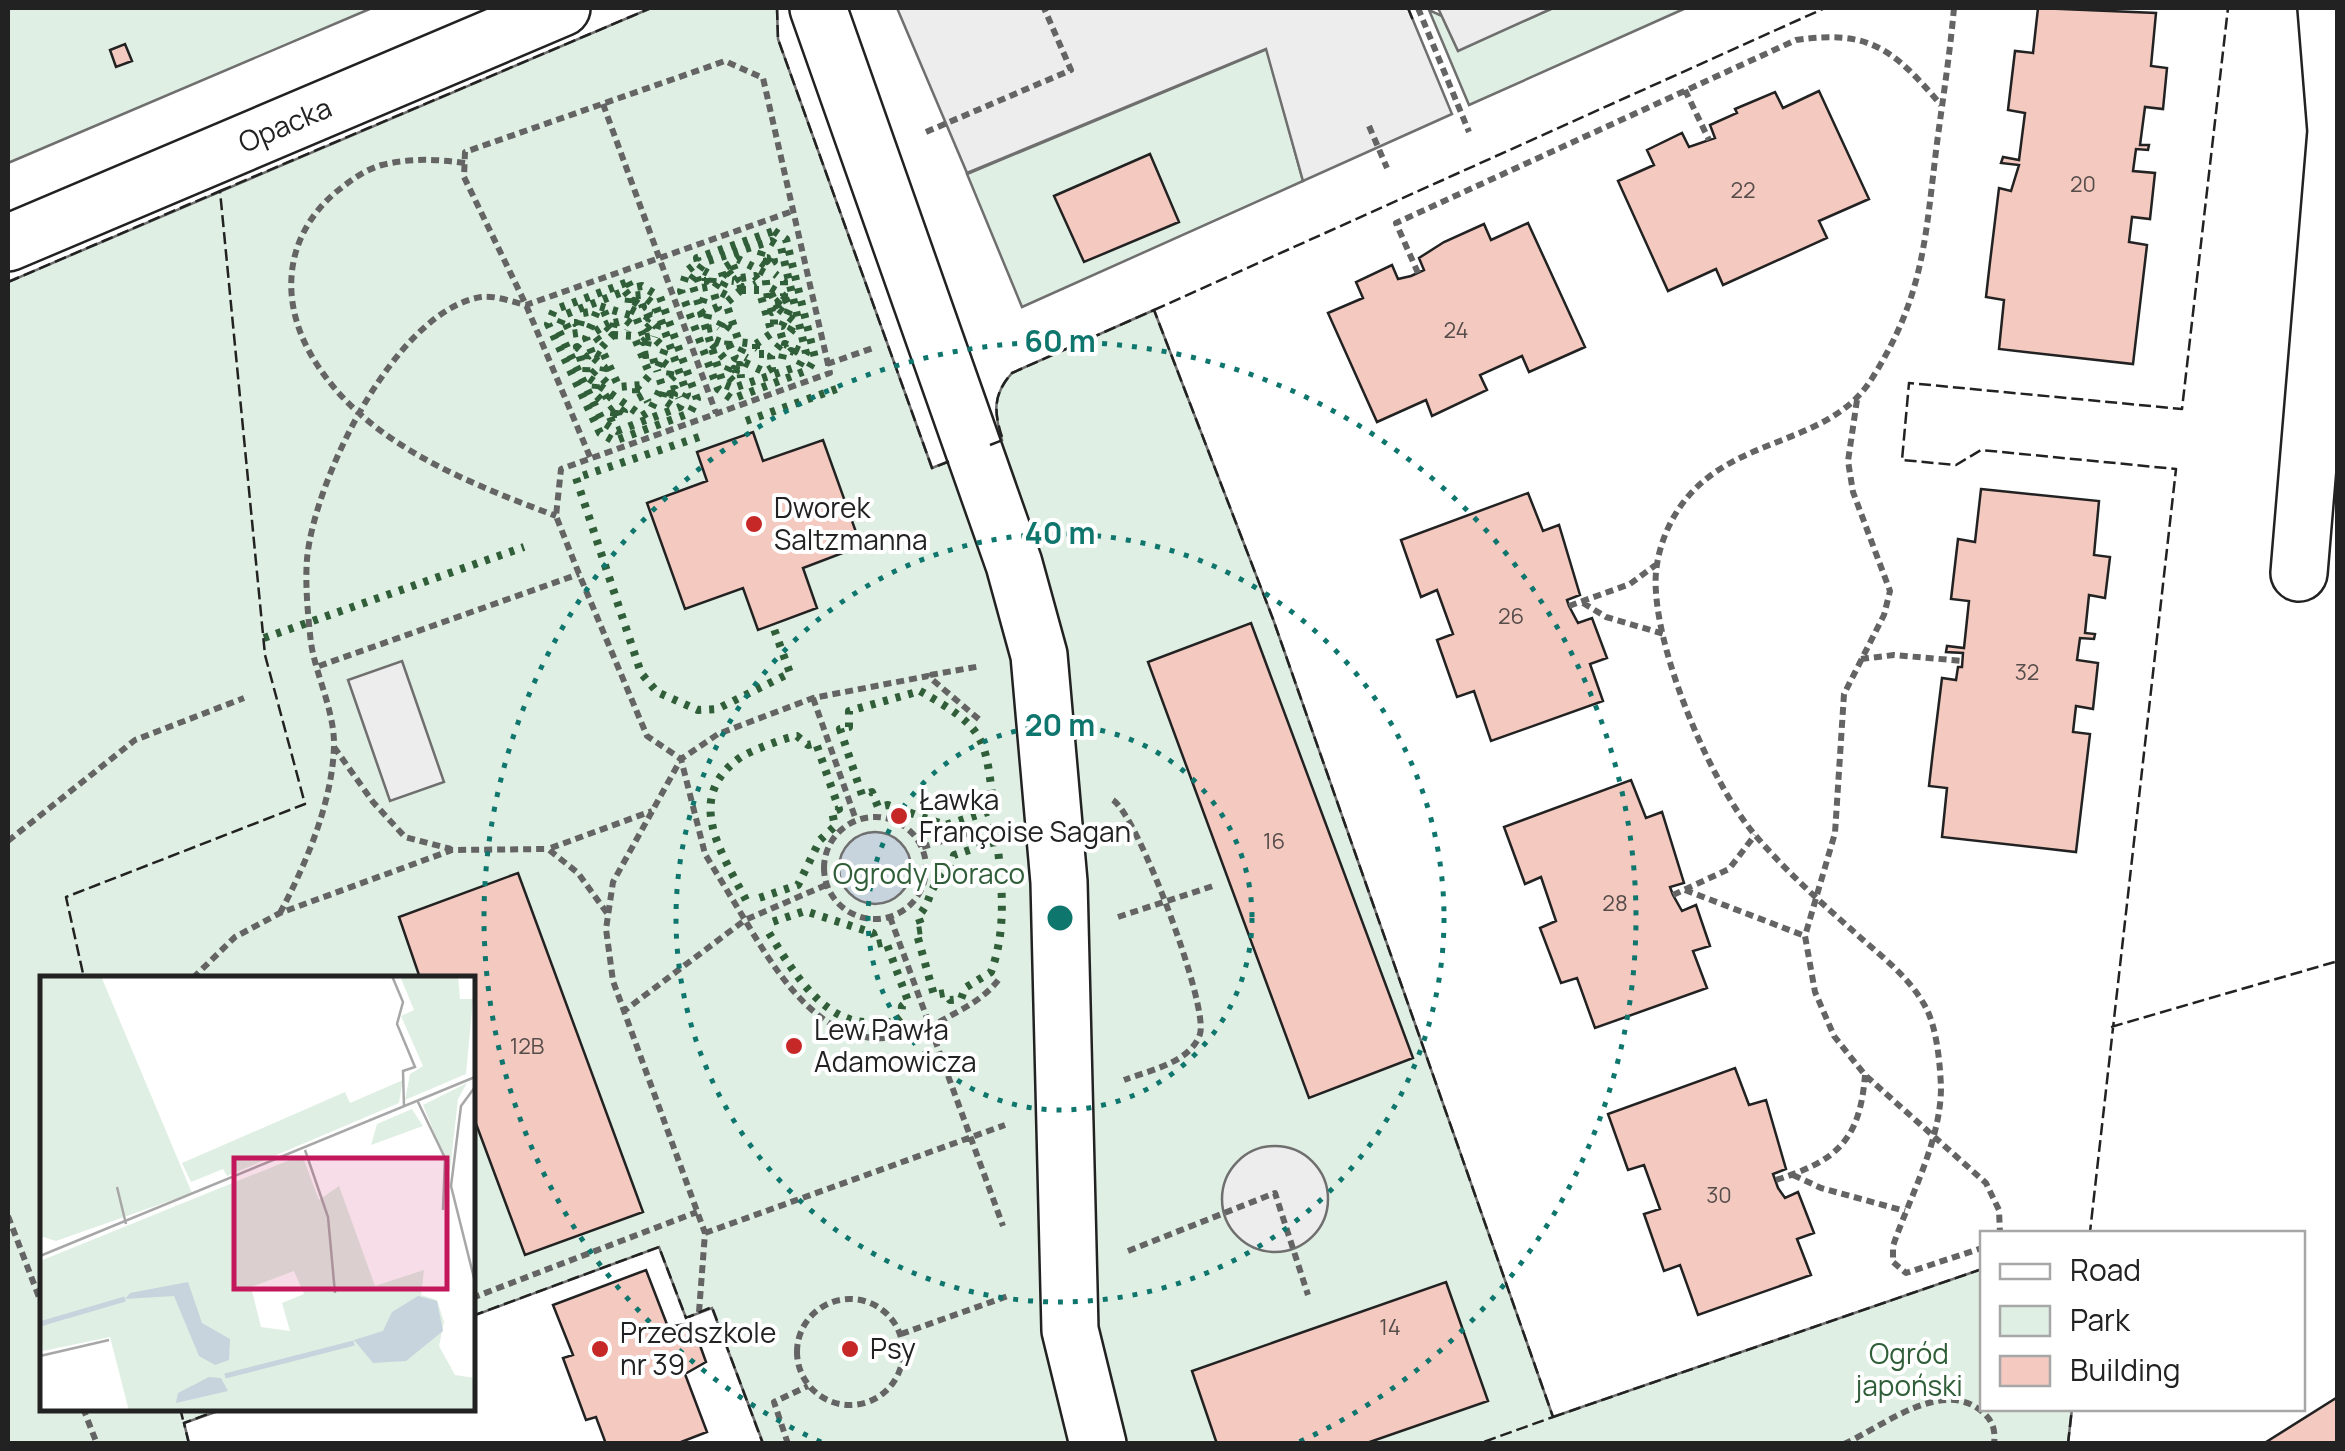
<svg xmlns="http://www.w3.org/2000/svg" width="2345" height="1451" viewBox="0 0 2345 1451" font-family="Manrope,sans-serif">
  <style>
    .green { fill: #e0efe3; stroke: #6f6f6f; stroke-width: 2.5 }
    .parking { fill: #ededed; stroke: #6f6f6f; stroke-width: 2.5 }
    .water { fill: #c7d3dd; stroke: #6f6f6f; stroke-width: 2.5 }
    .building { fill: #f3c9c0; stroke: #222; stroke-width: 2.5 }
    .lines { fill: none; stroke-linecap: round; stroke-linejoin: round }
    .minor-casing { stroke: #222; stroke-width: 60 }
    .path { stroke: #646464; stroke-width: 6; stroke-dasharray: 8 5; stroke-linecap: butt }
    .minor { stroke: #fff; stroke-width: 55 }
    .hedge { stroke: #2f5e38; stroke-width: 8; stroke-dasharray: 5 8; stroke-linecap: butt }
    .fence { stroke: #222; stroke-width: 2.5; stroke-dasharray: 12 5; stroke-linecap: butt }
    .ring { fill: none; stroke: #0f766e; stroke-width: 5; stroke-dasharray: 5 10 }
    .poi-dot { fill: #c62828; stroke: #fff; stroke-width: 4 }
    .labels { text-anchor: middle; stroke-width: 8; stroke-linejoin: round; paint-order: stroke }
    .number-label { font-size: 22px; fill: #564c4a }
    .street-label { font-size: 28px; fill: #222; stroke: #fff }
    .poi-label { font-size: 28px; fill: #222; stroke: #fff; text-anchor: start }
    .park-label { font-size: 28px; fill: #2f5e38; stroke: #fff }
    .inset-river { fill: none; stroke: #c7d3dd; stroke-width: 5 }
    .inset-road { fill: none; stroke: #a7a7a7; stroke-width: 2.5 }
    .view { fill: #c2185b; fill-opacity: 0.15; stroke: #c2185b; stroke-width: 5 }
    .inset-edge { fill: none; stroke: #222; stroke-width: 5 }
    .centre { fill: #0f766e; stroke: #fff; stroke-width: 5 }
    .ring-label { font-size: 30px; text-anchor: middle; font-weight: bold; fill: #0f766e; stroke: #fff; stroke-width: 8; stroke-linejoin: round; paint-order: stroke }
  </style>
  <rect width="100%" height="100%" fill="#fff"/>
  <path class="green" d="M8,8H372L8,163Z
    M651,8H777L778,39L932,468L1002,440C994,413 992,395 1012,373L1154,310L1273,619L1553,1417L1982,1269V1408L2072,1409L2068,1443H763L712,1308L686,1318L659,1247L473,1316L472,978H42V1408L224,1409L184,1423L189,1443H8V282Z
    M1553,8H1686L1469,105L1429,10L1442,16L1458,50Z
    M1267,49L1303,181L1022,307L967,174Z"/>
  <path class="parking" d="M897,8H1408L1452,114L1303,181L1266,49L967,173Z
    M1438,8H1553L1458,51Z
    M402,661L444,782L390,801L348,680Z
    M1222 1199a53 53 0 1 1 106 0a53 53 0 1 1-106 0Z"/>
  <path class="water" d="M839 868a36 36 0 1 1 72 0a36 36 0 1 1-72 0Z"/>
  <path class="building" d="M2038,8L2156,13L2151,66L2167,68L2163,109L2145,107L2140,145H2149L2148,150L2136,149L2133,171L2155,173L2150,219L2132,217L2129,242L2147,245L2133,364L1999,349L2004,300L1986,297L1990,262L1999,188L2011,191L2019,165L2001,163L2003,157L2019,160L2025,113L2008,110L2015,51L2033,53Z
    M125,44L132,61L116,67L110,50Z
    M1819,91L1869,199L1819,221L1827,238L1723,285L1716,269L1668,291L1618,181L1654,165L1647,150L1682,133L1689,147L1715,138L1710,125L1737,113L1735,109L1775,92L1783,108Z
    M1150,154L1179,222L1084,262L1054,196Z
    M1528,223L1585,347L1529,372L1522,356L1480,375L1487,390L1432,416L1426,400L1377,422L1328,313L1363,298L1356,282L1392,265L1398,279L1411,276L1424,270L1419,258L1444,242L1484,224L1491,240Z
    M753,432L763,461L823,440L861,546L803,568L817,608L758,630L743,588L685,609L647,503L707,481L697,452Z
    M1981,489L2099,501L2094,555L2110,557L2105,598L2089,595L2085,633L2095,634L2094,639L2080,638L2077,660L2098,663L2093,709L2076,706L2073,732L2090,734L2076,852L1942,837L1947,788L1929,786L1933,751L1942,678L1956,680L1958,667H1962L1963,653L1946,652L1947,646L1964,648L1969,601L1951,599L1958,539L1975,542Z
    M1528,493L1543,531L1559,525L1580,595L1567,600L1569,606L1578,623L1592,618L1607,658L1590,664L1603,701L1491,741L1474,691L1457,697L1437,640L1453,634L1437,590L1421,597L1401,540Z
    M1251,623L1413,1058L1309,1098L1148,662Z
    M1631,780L1646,818L1662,812L1684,883L1670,887L1673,895L1682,911L1696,905L1710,946L1693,951L1707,988L1595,1028L1577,978L1561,983L1540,928L1556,921L1541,877L1525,884L1504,827Z
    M518,873L643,1212L525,1255L472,1113V978H420L399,917Z
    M1735,1068L1749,1105L1766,1100L1786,1169L1773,1174L1778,1188L1785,1198L1798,1192L1814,1233L1797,1239L1811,1275L1698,1315L1680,1265L1664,1271L1644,1214L1660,1209L1644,1165L1628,1170L1608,1114Z
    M646,1270L668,1327L692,1323L706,1362L685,1374L707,1432L676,1444H606L596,1417L586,1420L563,1358L573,1355L553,1305Z
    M1446,1282L1488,1401L1364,1444H1217L1192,1371Z
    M2337,1397L2338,1444H2263L2336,1398Z"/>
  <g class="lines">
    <defs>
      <path id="minor" d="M818,8L1014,564L1039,655L1059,882L1070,1330L1098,1444
        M8,243L562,8
        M2299,573L2336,131L2326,8"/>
    </defs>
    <use href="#minor" class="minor-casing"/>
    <path class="path" d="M1418,8L1469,132
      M1954,8C1950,53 1943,98 1937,143C1925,238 1925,295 1871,380C1824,453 1714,432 1669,526C1659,547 1654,570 1656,592C1660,661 1711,783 1755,835C1785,870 1818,900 1852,930C1878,954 1908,975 1925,1006C1937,1027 1940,1064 1941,1087C1941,1141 1910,1196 1893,1246V1262L1906,1273L1982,1248
      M1685,90L1709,140
      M603,104L716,413
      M1369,126L1387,168
      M926,132L1071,70L1044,8
      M465,163C436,159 410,158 382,165C364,170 350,181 336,192C283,237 278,304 316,363C368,445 469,483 556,516
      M1418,273L1396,223L1796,40C1870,29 1894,50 1941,105
      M827,364L873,348
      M1857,400L1848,461L1853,492L1890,591L1884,615L1844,694L1835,833L1805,936L1815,992L1834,1036L1865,1075L1986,1183L1999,1210L2000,1234
      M590,457L526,305L464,177L465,152L725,61L763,78L830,373L561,469L556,516L579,574L647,736L681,759L705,854L745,920L624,1011
      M1583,603L1606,617L1664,634
      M1569,606L1630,584L1657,564
      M1861,659L1894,655L1963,661
      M319,666L579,574
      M930,675L981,666
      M813,698L856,820
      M334,747L373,802L405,837L451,849
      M1113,800C1138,816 1209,1006 1200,1034C1190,1063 1150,1070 1124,1080
      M824 868a51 51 0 1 1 102 0a51 51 0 1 1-102 0Z
      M8,841L135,740L244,698
      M922,847L994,826
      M826,885L745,920C791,998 844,1074 943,1020C964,1008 984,999 999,979
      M1685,890L1805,936
      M1673,895L1729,869L1755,835
      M280,913C306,864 332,803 334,747C335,712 316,676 311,643C308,617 305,585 307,559C314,481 395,311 481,297C494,295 513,302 526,305L793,211
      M607,913L578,873L548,849L652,811
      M890,917L1003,1226
      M1118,917L1216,885
      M193,978L235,937L280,913L452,850L548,849
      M1793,1175L1821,1188L1905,1211
      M1776,1180C1836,1161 1860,1141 1865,1075
      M8,1216L42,1305
      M705,1233L1005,1125
      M1128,1251L1275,1193L1308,1295
      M472,1298L697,1212
      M797 1352a53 53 0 1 1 106 0a53 53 0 1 1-106 0Z
      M699,1312L705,1233L613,981L606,929L613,882L681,759L718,734L813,698L928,676L981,721
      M901,1334L1008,1296
      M83,1408L97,1444
      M788,1444L774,1402L808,1386
      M1844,1444C1882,1427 1940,1379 1980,1410C1992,1419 1996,1429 1994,1444"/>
    <use href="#minor" class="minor"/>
    <path class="hedge" d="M774,231L786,239L815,358L808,370L732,399L718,389L681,291L687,271L698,262L697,258Z
      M771,241L781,247L806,353L799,366L733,388L723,384L691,280L705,262Z
      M762,251L759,261L766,266L774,261L772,251
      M767,258V261L764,262V258Z
      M733,265L738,278L734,281L741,287L738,278
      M728,271L731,275
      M697,277L701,288L712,286L713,276L704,271
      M706,278V281H704L703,279Z
      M741,278L755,276L760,282L754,285
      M628,282L631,288L642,286L660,297L697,399L690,413L614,441L600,433L548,324L554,310Z
      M771,288L784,296V281L775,274
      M741,290H759L772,333L756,344L739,342L726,303Z
      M625,291L629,296L642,295L656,306L687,394L680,407L617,431L603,422L558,329L564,315Z
      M771,293L776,304L784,296L790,308L782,326L774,325V318
      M726,295L720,292L726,280L734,281
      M629,298L628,308L636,312L643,307L639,297
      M704,298L700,310L707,320L709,311L718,307L713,290L723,276L721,270L738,259L765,273L768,300
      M634,301L638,304L636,306L632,304Z
      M776,304L779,309L772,312L770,305Z
      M779,309L795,322L788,335L793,329
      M604,311L609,323L605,325
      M649,318L646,311L653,313
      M574,323H576L577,326H574Z
      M614,323L626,320L631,324L628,331
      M566,324L571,334L578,333L583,313L589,312
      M650,325L647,328L644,324L648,318L657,327L654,337
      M707,329L719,327L722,321L728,326L724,331L719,327
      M613,335L634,336L650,375L641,385L619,387L601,348Z
      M646,339L643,342L641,338L652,336L665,349L657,370
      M599,341L593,333L605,325L612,332L614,323H609
      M648,341L645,355L652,354L655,365
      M729,344L735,358L765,372L772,368L771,356L783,341L779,327
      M756,344V354H764L757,348
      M743,348L740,354L747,358
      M791,351L794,352L791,356L789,353Z
      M592,353L586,338L599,306L636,317L643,335
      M600,356L593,352L587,357L586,376L642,416L650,411L662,386L657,370
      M594,358L604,367L602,378L607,383
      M724,358L712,344L713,339L728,345L729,333
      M782,359L785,344L801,351
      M581,361L577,347L584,353
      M663,362L671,368L669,381L674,376
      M734,369L736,371L735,374L732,373Z
      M592,374L597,369
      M733,381L726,374L730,365H740L741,378
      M596,384L595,394L603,402L607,398L603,392
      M636,387L644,395L636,399Z
      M670,394L674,395L672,399L669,398Z
      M647,400L648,402
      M671,405L662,399L664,391L675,389L679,398
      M614,414H617L618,418H614Z
      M746,421L842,387
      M612,422L608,412L616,406L624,412L622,420
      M699,437L576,478L641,673L657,692L698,710L717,709L790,673L774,629
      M264,638L524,547
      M920,691C987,729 985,737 994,810L945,825L888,805L878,807L872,792L862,795L840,729L849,727V711Z
      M997,841C1002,885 1007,929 991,972L965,988L961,999L950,1000L945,993L934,995L916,931L923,930L918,916C929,905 928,896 935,885C942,873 951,872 954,855Z
      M746,900C721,852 683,797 741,757C750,751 789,736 797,736L808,745L816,743L839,809L832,812L835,826L820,840L798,885L756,899
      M769,933C789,965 816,1012 856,1021C870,1024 880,1019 893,1023L901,1017L902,1006L908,1001L886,942L877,944L873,933L805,911L772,922"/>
    <path class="fence" d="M777,8L778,39L932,468L953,460
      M1408,8L1414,23
      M220,191L651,8
      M8,282L220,191L265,655L305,804L66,897L84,978
      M1154,310L1825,8
      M990,445L1003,440C994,413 992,395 1012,373L1154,310L1273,619L1553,1417L1478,1444
      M2111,1027L2338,961
      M2086,1234L2090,1232L2176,469L1981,450L1956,465L1902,460L1909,383L2182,409L2228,8
      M472,1316L659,1247L686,1318L712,1307L763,1444
      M180,1408L184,1424
      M1553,1417L1982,1269
      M189,1444L184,1423L224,1408
      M2068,1444L2072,1408"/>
  </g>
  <g class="ring">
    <circle cx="1060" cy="918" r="192"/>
    <circle cx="1060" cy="918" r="384"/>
    <path d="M821 1442A576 576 0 1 1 1299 1442"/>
  </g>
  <g class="poi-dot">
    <circle cx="754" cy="524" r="10"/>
    <circle cx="899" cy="816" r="10"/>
    <circle cx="794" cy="1046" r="10"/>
    <circle cx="600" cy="1349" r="10"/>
    <circle cx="850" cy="1349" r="10"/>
  </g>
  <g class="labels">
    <g class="number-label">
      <text x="2083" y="192">20</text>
      <text x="1743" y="198">22</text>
      <text x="1456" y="338">24</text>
      <text x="1511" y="624">26</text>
      <text x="2027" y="680">32</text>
      <text x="1274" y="849">16</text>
      <text x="1615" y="911">28</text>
      <text x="527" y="1054">12B</text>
      <text x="1719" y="1203">30</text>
      <text x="1390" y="1335">14</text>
    </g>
    <g class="street-label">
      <text transform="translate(285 125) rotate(-23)" y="10">Opacka</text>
    </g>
    <g class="poi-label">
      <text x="774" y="518">Dworek<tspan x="774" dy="32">Saltzmanna</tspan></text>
      <text x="919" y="810">Ławka<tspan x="919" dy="32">Françoise Sagan</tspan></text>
      <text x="814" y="1040">Lew Pawła<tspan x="814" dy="32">Adamowicza</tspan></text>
      <text x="620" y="1343">Przedszkole<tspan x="620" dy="32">nr 39</tspan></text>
      <text x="870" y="1359">Psy</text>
    </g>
    <g class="park-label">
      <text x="929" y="884">Ogrody Doraco</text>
      <text x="1909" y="1364">Ogród<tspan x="1909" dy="32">japoński</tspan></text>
    </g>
  </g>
  <g transform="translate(40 976)">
    <rect width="435" height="435" fill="#fff"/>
    <path d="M0,0H61L152,217L16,265L0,260ZM360,0H418L420,23H433L426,98L365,124L370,98L383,90L361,40L374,34ZM363,104L359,127L187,200L183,193L151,206L142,187L305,116L310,127ZM427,107L418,123L410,195L383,129ZM372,133L383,150L331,169L337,148ZM262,179L279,224L299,210L335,310L384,294L381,319L397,324L404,346L399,370L415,399L435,402V435H89L70,361L3,375L0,350L27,343L0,345V285ZM254,295L264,318L242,327L250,355L221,351L211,311Z" fill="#e0efe3" fill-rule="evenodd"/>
    <path d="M148,306L162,347L190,363L189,384L175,389L159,380L134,320L85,323L90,317ZM378,320L397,325L403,355L366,385L333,387L314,364L343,355L352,336ZM169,401L181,402L188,415L136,427L138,417Z" fill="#c7d3dd"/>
    <path class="inset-river" d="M0,348L85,323M185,400L314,367"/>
    <path class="inset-road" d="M352,0L363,26L357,48L375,91L363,95L364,131M435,111L421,130L411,210L435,306M378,126L405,182L403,234M265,174L288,241L295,317M77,211L86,248M0,280L435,101M0,380L69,364"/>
    <path class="view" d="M194,182H407V313H194Z"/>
    <rect width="435" height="435" class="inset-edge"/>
  </g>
  <circle cx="1060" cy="918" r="15" class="centre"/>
  <g class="ring-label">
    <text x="1060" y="352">60 m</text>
    <text x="1060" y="544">40 m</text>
    <text x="1060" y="736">20 m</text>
  </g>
  <rect width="2345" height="1451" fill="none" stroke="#222222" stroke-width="20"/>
  <rect x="1980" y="1231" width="325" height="180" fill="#ffffff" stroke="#a7a7a7" stroke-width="2.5"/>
  <rect x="2000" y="1264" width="50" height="15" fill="#ffffff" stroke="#a7a7a7" stroke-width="2.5"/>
  <text x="2070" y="1281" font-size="30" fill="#222222">Road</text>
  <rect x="2000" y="1306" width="50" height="30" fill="#e0efe3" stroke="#a7a7a7" stroke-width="2.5"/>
  <text x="2070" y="1331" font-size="30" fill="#222222">Park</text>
  <rect x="2000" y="1356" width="50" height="30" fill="#f3c9c0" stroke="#a7a7a7" stroke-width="2.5"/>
  <text x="2070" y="1381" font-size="30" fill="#222222">Building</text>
</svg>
